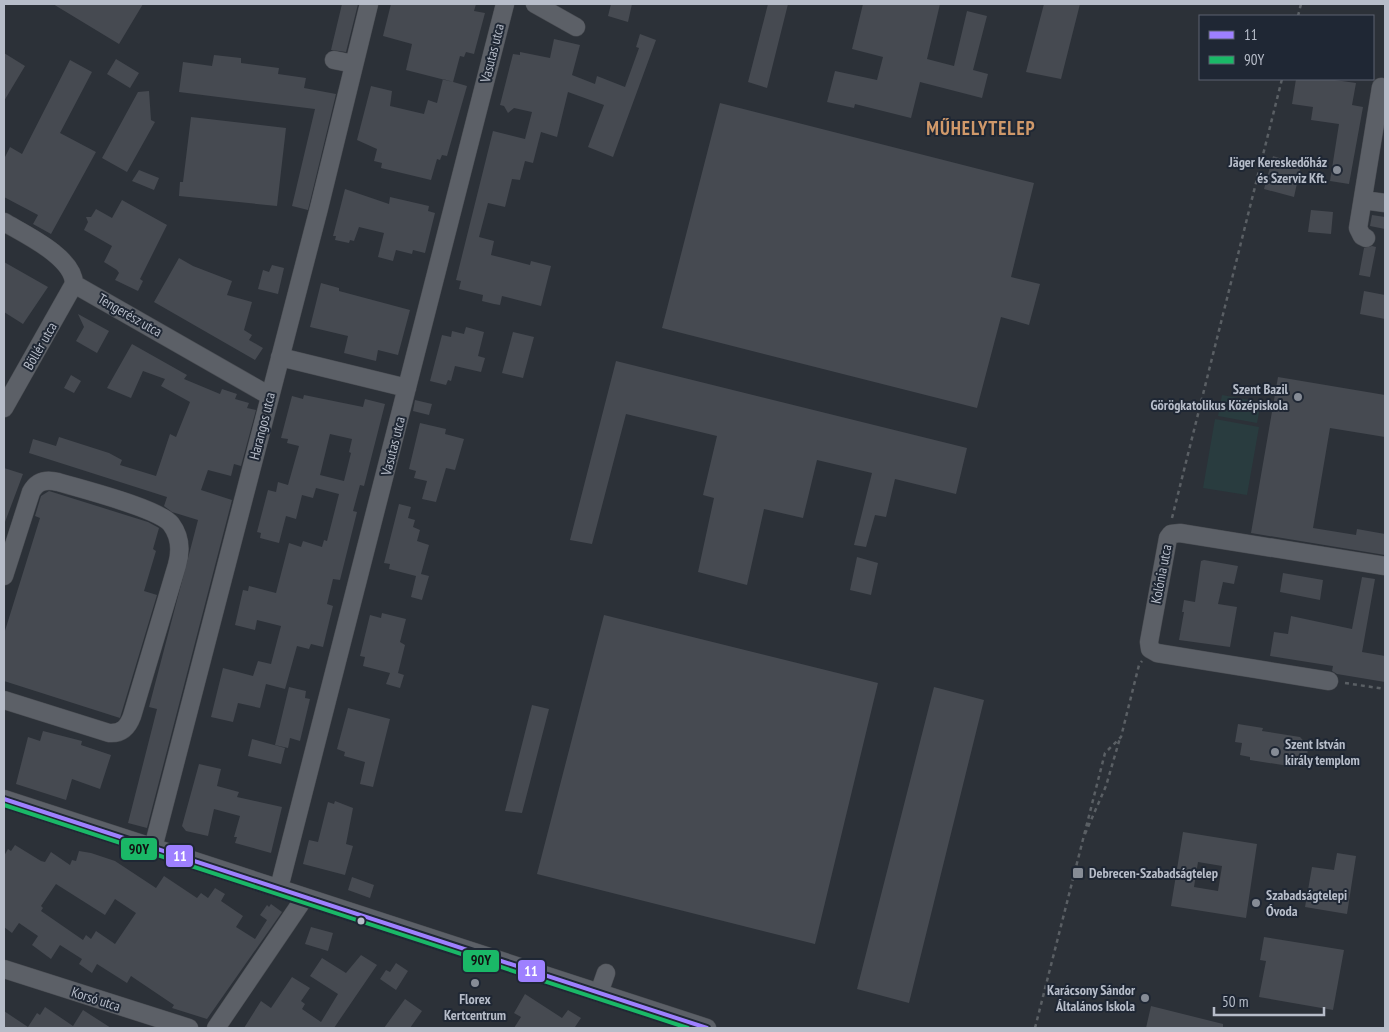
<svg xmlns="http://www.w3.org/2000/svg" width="1389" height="1032" viewBox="0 0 1389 1032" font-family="'PT Sans Narrow',sans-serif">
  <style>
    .green { fill: #293c3f }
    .building { fill: #464a51; fill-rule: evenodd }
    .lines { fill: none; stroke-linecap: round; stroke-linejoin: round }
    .minor-casing { stroke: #4a4d53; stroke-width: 19 }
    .path { stroke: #5a5f64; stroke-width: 2.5; stroke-dasharray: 4 4; stroke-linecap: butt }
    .minor { stroke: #5c6067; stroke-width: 18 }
    .bus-1-casing { stroke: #1f2734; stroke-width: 8 }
    .bus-2-casing { stroke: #1f2734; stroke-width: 8 }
    .bus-1 { stroke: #9e80ff; stroke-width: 4 }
    .bus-2 { stroke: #1ab867; stroke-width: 4 }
    .poi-dot { fill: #868c96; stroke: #1f2734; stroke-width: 2 }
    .bus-dot { fill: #b7bdc9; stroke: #1f2734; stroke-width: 2 }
    .labels { text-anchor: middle; stroke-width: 4; stroke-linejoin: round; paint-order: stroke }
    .street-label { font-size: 14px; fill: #b7bdc9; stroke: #1f2734 }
    .poi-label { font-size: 14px; font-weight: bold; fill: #b7bdc9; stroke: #1f2734; text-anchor: end }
    .district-label { font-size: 19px; font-weight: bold; letter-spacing: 1px; fill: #d0996a; stroke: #1f2734 }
    .line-badge { stroke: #1f2734; stroke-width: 2 }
    .badge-label { font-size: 14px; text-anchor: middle; font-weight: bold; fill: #fff }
    .pale-badge-label { font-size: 14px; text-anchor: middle; font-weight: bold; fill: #111 }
  </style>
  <rect width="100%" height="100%" fill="#2c3138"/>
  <path class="green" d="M1222,395L1261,402L1257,423L1218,416Z
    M1215,419L1259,427L1247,495L1203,488Z"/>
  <path class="building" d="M53,4H143L119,44Z
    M342,4H358L346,52L331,50Z
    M391,4H476L474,11L485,13L474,54L466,52L464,57L460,56L453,82L406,70L412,44L383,36Z
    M611,4H632L628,22L608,16Z
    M768,4H788L767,88L748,82Z
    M863,4H940L927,59L954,66L967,11L987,16L973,70L988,74L982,98L920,82L911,118L855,104L854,108L827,102L835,71L877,80L883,57L852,49Z
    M1044,4H1080L1061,79L1026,72Z
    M640,34L656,40L613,157L588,147L604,105L568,92L557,137L541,132L533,163L525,161L520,180L512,179L505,207L488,203L479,237L494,241L491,255L530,265L531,261L551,266L541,306L502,296L500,305L494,304L482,301L483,295L459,289L461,281L456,280L493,131L525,139L532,112L514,108L508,113L504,106L500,105L513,54L520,55V52L550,58L554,39L580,45L572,75L595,84L597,76L625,87L639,48L636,47Z
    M4,53L25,66L4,101Z
    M214,55L241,58V63L279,68L278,74L306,78L304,88L336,94L308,210L292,206L315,109L179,92L183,62L212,66Z
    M116,59L139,73L130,88L107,74Z
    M70,60L92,72L60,133L96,152L51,234L33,224L38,215L4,197V159L10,147L22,154Z
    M443,79L467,86L447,156L442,155L440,160L437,159L431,180L381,168L382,163L374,161L377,149L357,140L371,86L392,91L390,106L424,114L428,100L437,103Z
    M1296,79H1328L1356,83L1352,105L1363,107L1349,184L1330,181L1339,124L1311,120L1313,107L1292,104Z
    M149,91L151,120L155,122L127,172L102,158L138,92Z
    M720,103L1034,183L1011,277L1040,284L1029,325L1001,317L977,408L662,328Z
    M191,117L286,128L277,206L179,196L180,182H183Z
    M1273,156L1301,165L1294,197L1264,189Z
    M139,170L159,178L154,190L132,181Z
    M345,189L389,204L390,197L429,206L428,211L435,213L425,253L413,250L412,254L396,250L393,261L378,257L384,233L359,227L354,241L350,240L349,243L335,240L336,236H333Z
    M122,200L167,225L140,279L143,281L138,291L115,280L119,273L117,270L104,262L112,246L84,230L88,222L86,217H91L96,209L112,218Z
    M1311,210L1333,212L1331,234L1308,232Z
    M1372,215L1385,217V229L1370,226Z
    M1372,246L1376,247L1370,277L1359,275L1364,248Z
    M179,258L193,266L232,281L227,295L252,302L244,330L252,335L249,340L263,348L255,360L154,302Z
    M4,262L48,287L23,324L4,312Z
    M272,265L284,268L278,294L258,289L263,270L269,272Z
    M321,283L339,288V291L410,310L398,355L378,350L376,361L344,353L348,336L310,327Z
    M1364,291L1385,295V319L1360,314Z
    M78,314L109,331L97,353L76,341L84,327Z
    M466,327L484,332L478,356L485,358L481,372L455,366L451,381L448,380L446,385L430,381L442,335L451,337L452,331L464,334Z
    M513,332L534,337L523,378L502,373Z
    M132,344L187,375L184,379L220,394L222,389L237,394L235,399L249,403L247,408L256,410L241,466L234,464L231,476L208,470L201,490L232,500L147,828L128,823L157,709L149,707L198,520L172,512L164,506L167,497L29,453L33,439L56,446L59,437L109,453L122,460L120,465L156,476L170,434L176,437L190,402L161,386L165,379L143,371L131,398L107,388Z
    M616,361L967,448L956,494L895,479L886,517L875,515L866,547L854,545L872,473L817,460L803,518L764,509L747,585L698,572L714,498L703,495L717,436L626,414L592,544L570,540Z
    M71,375L81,381L74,393L64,388Z
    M1278,377L1385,395V437L1330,428L1313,528L1356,535L1357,529L1385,534V555L1251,533Z
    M304,395L363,407L365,399L385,404L364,486L360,485L353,511L357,512L340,580L333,579L327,604L333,606L323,647L311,644L309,649L297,646L285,689L266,684L260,708L238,703L233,722L211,717L223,668L253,676L258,661L271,664L281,626L257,620L255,630L235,625L243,590L248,591L249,586L276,593L289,543L301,547L303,541L322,547L324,540L327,541L339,494L316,488L313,498L302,495L296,519L286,516L279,543L260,538L261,533L257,532L268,490L276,492L278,482L288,485L299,446L287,443L288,439L281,438L292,396L303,399ZM330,434L352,439L349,452L351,453L344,481L320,475Z
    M415,400L432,404L429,415L413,411Z
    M420,423L446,429L445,434L464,439L455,470L446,468L436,502L422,499L427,481L414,478L416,471L409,469Z
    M4,468L23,474L5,522H4Z
    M49,491L148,522L159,528L153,549L156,551L144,591L157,595L120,718L4,681V634L40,518L35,516L41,496Z
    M399,504L411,507L408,518L415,520L413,527L420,530L417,541L429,545L421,574L429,576L422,600L411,597L416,576L389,569L390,564L384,563Z
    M857,557L878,563L871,595L850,590Z
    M1204,560L1238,566L1234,584L1223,582L1218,604L1237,607L1230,647L1179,640L1184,612H1182L1184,600L1195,602L1201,561Z
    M1283,573L1323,580L1320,600L1280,592Z
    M1362,577L1375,579L1362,652L1385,656V682L1337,674L1332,671L1333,666L1270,656L1274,632L1288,634L1291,616L1352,629Z
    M382,613L406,619L400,642L405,645L398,673L404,675L400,688L386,684L390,673L363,666L365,657L360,656L370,615L381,618Z
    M604,615L878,683L815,944L537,874Z
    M289,687L306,691L305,698L310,699L300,741L290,738L288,748L275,745Z
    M934,687L984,700L909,1003L857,989Z
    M532,705L549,709L522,813L505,811Z
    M348,708L390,719L373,787L360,784L365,762L344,756L345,752L337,749Z
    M1238,724L1263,728L1262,731L1300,737L1308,746L1307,758L1295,767L1250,760V757L1240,755L1242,743L1235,742Z
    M43,731L82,741L81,745L111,755L100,789L72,779L66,800L16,784L28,737L40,741Z
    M252,739L285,748L281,764L248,756Z
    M199,764L221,769L217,786L239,792L237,797L282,807L271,853L235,843L237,837H234L240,816L214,809L208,836L186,831L182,826Z
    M335,801L353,808L346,844L353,846L345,875L303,864L309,840L318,842L328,802L334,804Z
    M1183,832L1257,844L1246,918L1171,906ZM1198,862L1222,866L1218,891L1194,887Z
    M15,845L41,861L45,862L51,852L70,865L72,860L76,861L79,851L91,853L115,861L156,888L164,876L197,898L201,893L208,898L215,888L225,894L221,901L243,916L236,927L255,939L267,920L260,915L267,905L269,907L271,904L282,912L207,1019L172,1008L174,1005L131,976L127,983L97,964L92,973L79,964L82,959L60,945L51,959L32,945L38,936L19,923L12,933L4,927V856L8,849L11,851ZM56,884L105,915L115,899L136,913L115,944L96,931L91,939L86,935L83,940L41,911L43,908L41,906Z
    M1337,853L1356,856L1347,914L1305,907L1312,867L1334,870Z
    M352,877L374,885L370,898L348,890Z
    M311,927L333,933L328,951L305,944Z
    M1264,937L1344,950L1333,1010L1259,997L1266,961L1260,960Z
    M361,955L377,965L334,1028H244L261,1001L271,1008L292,977L310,988L301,1001L305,1004L302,1009L321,1022L338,994L310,976L322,958L346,973Z
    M396,963L408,971L396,990L380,979L386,970L390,972Z
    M525,994L562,1018L568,1010L581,1018L575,1027L578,1028H514L521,1017L514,1013Z
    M405,999L422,1011L410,1028H384Z
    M1151,1006L1223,1024V1028H1146Z
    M45,1007L73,1026L83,1010L111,1028H4V1011L28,1027L37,1013L40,1015Z"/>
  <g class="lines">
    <defs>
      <path id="minor" d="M535,4L576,27
        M334,60L354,64
        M1363,200L1385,203
        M4,222C24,234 74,257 74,284L270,396
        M1366,238L1362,236L1358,228L1381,87
        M280,357L407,388
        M4,408L74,284
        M4,576L31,492C37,481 46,479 58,482C81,489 158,508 171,524C180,536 181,551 177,565L132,716C128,727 122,734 109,733L4,700
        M1329,681L1157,653L1150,649L1149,642L1168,538L1171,534L1180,533L1385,566
        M4,799L707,1028
        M153,848L319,208L369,4
        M279,888L505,4
        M4,969L189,1028
        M599,993L606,973
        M216,1028L305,897"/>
    </defs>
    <use href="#minor" class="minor-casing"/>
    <path class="path" d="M1298,16L1301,4
      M1172,518L1282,79
      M1345,683L1385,689
      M1085,834L1106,786L1120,738
      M1035,1028L1105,753L1121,737L1139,665L1142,661"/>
    <use href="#minor" class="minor"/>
    <defs>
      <path id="bus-1" d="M4,799L707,1028"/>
      <path id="bus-2" d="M4,805L688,1028"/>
    </defs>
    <use href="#bus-1" class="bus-1-casing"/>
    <use href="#bus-2" class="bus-2-casing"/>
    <use href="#bus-1" class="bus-1"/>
    <use href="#bus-2" class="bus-2"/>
  </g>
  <g class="poi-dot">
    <circle cx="1337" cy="170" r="5"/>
    <circle cx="1298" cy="397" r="5"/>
    <circle cx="1275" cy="752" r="5"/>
    <rect x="1072" y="867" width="12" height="12" rx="2.5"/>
    <circle cx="1256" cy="903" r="5"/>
    <circle cx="475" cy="983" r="5"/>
    <circle cx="1145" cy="998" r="5"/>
  </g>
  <circle class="bus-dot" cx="361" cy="921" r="4.5"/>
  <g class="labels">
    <g class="street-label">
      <text transform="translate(492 53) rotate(-76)" y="5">Vasutas utca</text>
      <text transform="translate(130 315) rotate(30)" y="5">Tengerész utca</text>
      <text transform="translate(40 346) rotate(-60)" y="5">Böllér utca</text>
      <text transform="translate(262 426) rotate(-76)" y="5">Harangos utca</text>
      <text transform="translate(393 446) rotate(-76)" y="5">Vasutas utca</text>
      <text transform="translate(1161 574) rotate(-79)" y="5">Kolónia utca</text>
      <text transform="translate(96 999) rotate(18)" y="5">Korsó utca</text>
    </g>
    <g class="poi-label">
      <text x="1327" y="167">Jäger Kereskedőház<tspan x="1327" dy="16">és Szerviz Kft.</tspan></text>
      <text x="1288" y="394">Szent Bazil<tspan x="1288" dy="16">Görögkatolikus Középiskola</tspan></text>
      <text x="1285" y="749" text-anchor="start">Szent István<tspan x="1285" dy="16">király templom</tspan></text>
      <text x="1089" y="878" text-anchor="start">Debrecen-Szabadságtelep</text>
      <text x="1266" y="900" text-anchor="start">Szabadságtelepi<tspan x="1266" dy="16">Óvoda</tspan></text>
      <text x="1135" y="995">Karácsony Sándor<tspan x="1135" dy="16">Általános Iskola</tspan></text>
      <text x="475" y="1004" text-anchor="middle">Florex<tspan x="475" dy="16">Kertcentrum</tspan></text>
    </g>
    <g class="district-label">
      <text x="981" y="135">MŰHELYTELEP</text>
    </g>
  </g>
  <g class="line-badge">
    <rect x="120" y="837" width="38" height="24" rx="5" fill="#1ab867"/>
    <rect x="165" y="844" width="29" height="24" rx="5" fill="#9e80ff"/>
    <rect x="462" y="949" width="38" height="24" rx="5" fill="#1ab867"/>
    <rect x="517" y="959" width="29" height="24" rx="5" fill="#9e80ff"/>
  </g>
  <g class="badge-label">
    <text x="180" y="861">11</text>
    <text x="531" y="976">11</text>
  </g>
  <g class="pale-badge-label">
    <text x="139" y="854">90Y</text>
    <text x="481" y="965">90Y</text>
  </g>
  <rect width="1389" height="1032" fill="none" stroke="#b7bdc9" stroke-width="10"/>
  <rect x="1199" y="15" width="175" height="65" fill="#1f2734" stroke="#5c6370"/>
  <rect x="1209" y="31" width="25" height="8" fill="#9e80ff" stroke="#5c6370"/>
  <text x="1244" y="40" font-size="15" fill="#b7bdc9">11</text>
  <rect x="1209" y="56" width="25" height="8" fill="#1ab867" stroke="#5c6370"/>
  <text x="1244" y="65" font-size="15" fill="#b7bdc9">90Y</text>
  <path d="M1214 1007v8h110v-8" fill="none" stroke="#b7bdc9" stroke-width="2.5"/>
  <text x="1222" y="1007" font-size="15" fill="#b7bdc9" stroke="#1f2734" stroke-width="4" paint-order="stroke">50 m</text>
</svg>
